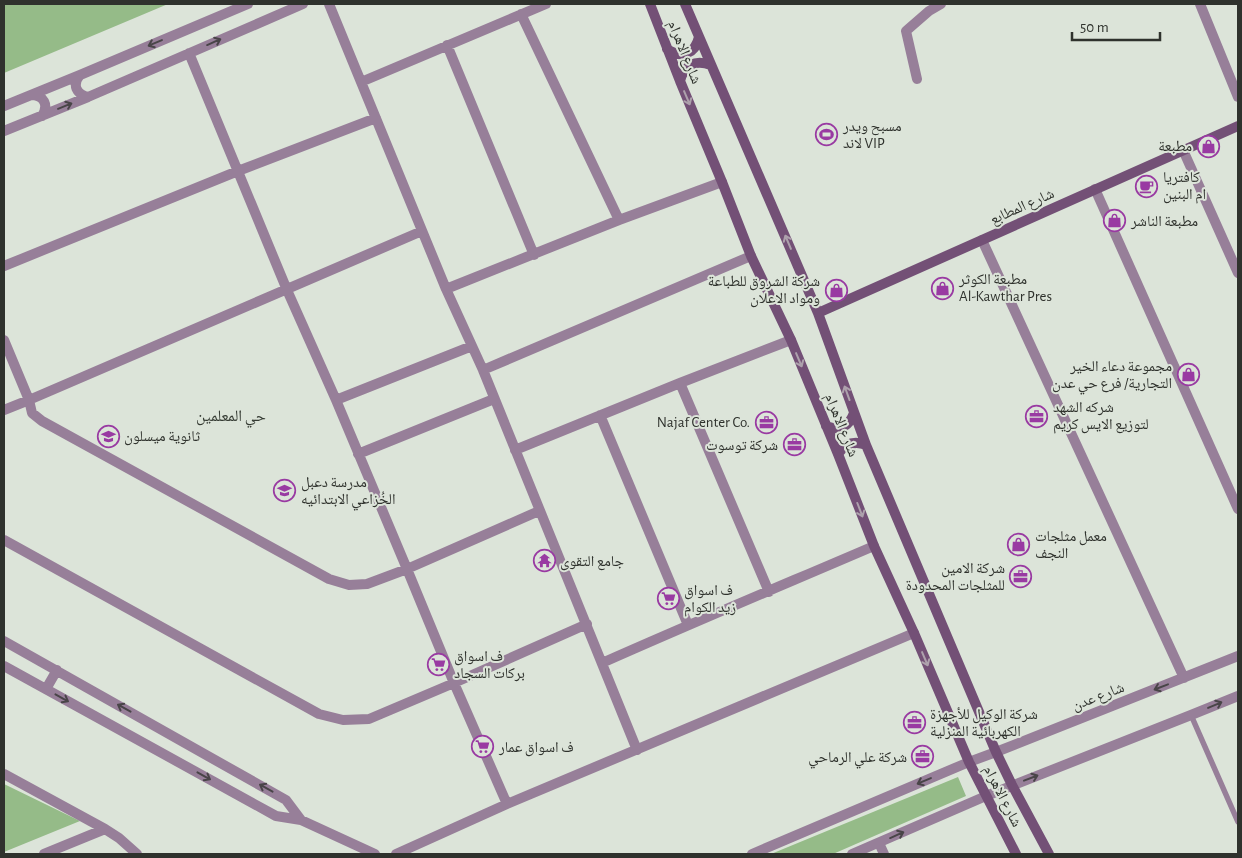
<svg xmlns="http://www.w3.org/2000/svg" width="1242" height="858" viewBox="0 0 1242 858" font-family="'Alegreya Sans','Noto Naskh Arabic',sans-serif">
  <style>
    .green { fill: #95bb88 }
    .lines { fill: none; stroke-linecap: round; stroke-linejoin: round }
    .lane { stroke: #977f99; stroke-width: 5.5 }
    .street { stroke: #977f99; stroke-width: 10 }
    .secondary { stroke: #735076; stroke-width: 10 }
    .oneway { stroke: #494548 }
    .oneway2 { stroke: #ada1ac }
    .labels { text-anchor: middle; stroke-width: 4; stroke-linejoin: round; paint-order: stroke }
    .street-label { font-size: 15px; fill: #2f322d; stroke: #dce4d9 }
    .poi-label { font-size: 15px; fill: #2f322d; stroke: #dce4d9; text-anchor: start }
    .neighbourhood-label { font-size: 16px; fill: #343a32; stroke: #dce4d9 }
  </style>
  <rect width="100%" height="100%" fill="#dce4d9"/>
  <path class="green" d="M4,4H168L4,73Z
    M958,777L966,796L833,854H771Z
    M4,784L80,821L4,852Z"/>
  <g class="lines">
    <path class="lane" d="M1191,715L1238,822"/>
    <path class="street" d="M329,4L446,289L483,370L637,750
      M1200,4L1238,97
      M521,14L619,220
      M447,45L534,255
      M189,53L287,290L336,400L407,569L454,683L507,804
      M80,75C72,85 76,94 88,97
      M917,79L906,31L929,11L941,4
      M361,82L546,4
      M31,95C44,95 49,105 42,116
      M4,106L80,75L248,4
      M4,131L88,97L303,4
      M1183,150L1238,273
      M1095,189L1238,509
      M982,240L1184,678
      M4,266L238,171L376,118
      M446,289L619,220L722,182
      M4,340L29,400L32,413L42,421L329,579L349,585L367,584L407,569L539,511
      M483,370L751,256
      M680,383L769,592
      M336,400L472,346
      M4,410L29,400L422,231
      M600,415L688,625
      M515,450L680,383L791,340
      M358,454L494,399
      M4,540L319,714L343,720L369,719L454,683L587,624
      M4,641L286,800L301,820
      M602,663C692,623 783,585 874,546
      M4,666L276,816L301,820L375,854
      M46,689L57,670
      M4,774L105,829L119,838L137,854
      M879,843L884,854
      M44,854L105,829
      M396,854L507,804L914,633
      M752,854L969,762L996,752L1238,656
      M852,854L986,796L1191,715L1238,696"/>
    <path class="secondary" d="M650,4L680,81L722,182L751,256L791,340L838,454L874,546L914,633L969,762L1016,854
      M685,4L818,313L866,445L996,752L1012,785L1049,854
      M667,49C682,59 695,54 699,37
      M680,81C684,65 695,59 711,65
      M818,313L1238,126
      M826,426C841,432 849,426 854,413
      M838,454C845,444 854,440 866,445"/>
  </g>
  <defs><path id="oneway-shaft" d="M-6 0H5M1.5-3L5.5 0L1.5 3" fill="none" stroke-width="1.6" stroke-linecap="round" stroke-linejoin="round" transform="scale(1.25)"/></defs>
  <g class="oneway">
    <use href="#oneway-shaft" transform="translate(214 42) rotate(-24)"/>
    <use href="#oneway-shaft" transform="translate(155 43) rotate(157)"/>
    <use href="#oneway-shaft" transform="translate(65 106) rotate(-22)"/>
    <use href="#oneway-shaft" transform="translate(1161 687) rotate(159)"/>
    <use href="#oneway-shaft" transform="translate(62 698) rotate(29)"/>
    <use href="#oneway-shaft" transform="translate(1215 705) rotate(-23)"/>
    <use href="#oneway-shaft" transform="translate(124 708) rotate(-151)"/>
    <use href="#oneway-shaft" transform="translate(204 776) rotate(29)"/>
    <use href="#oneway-shaft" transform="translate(1031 778) rotate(-21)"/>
    <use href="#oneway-shaft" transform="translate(924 781) rotate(157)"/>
    <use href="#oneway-shaft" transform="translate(266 788) rotate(-151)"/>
    <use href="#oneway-shaft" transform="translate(897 835) rotate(-24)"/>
  </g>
  <g class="oneway2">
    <use href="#oneway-shaft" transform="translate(687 98) rotate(67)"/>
    <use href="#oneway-shaft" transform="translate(788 242) rotate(-113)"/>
    <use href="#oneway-shaft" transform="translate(799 360) rotate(67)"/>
    <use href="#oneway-shaft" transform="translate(847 393) rotate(-110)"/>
    <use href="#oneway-shaft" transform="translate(860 510) rotate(69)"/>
    <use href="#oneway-shaft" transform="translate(925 659) rotate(67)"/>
  </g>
  <defs>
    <symbol id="stadium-ring" viewBox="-11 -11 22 22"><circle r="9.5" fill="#dce4d9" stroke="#993aa2" stroke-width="1.5"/><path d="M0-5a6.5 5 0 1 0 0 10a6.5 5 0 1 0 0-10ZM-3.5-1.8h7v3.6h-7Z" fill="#993aa2"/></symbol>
    <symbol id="shop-ring" viewBox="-11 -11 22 22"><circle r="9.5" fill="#dce4d9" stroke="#993aa2" stroke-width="1.5"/><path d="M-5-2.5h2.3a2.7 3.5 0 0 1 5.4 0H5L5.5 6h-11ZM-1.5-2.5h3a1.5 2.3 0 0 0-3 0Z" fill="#993aa2"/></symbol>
    <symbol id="cafe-ring" viewBox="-11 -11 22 22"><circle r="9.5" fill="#dce4d9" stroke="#993aa2" stroke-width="1.5"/><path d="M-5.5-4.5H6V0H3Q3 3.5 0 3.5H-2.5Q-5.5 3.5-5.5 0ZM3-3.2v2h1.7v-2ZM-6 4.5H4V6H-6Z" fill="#993aa2"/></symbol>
    <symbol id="office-ring" viewBox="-11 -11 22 22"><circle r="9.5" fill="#dce4d9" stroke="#993aa2" stroke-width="1.5"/><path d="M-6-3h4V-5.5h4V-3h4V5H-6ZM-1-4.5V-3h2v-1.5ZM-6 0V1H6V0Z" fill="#993aa2"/></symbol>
    <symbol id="school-ring" viewBox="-11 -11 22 22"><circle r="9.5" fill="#dce4d9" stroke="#993aa2" stroke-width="1.5"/><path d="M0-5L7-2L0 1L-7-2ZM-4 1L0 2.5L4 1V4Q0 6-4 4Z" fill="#993aa2"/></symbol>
    <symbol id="temple-ring" viewBox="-11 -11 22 22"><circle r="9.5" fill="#dce4d9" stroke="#993aa2" stroke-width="1.5"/><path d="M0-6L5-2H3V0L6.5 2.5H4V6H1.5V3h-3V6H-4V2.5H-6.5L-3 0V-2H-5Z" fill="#993aa2"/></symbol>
    <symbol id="supermarket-ring" viewBox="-11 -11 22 22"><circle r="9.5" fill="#dce4d9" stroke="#993aa2" stroke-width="1.5"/><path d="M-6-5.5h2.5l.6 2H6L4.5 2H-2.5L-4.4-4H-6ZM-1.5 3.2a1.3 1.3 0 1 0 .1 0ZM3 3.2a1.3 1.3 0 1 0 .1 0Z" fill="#993aa2"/></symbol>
  </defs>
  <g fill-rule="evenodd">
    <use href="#stadium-ring" x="814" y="122" width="25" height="25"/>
    <use href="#shop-ring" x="1196" y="134" width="25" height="25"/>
    <use href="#cafe-ring" x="1134" y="174" width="25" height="25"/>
    <use href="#shop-ring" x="1102" y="208" width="25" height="25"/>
    <use href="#shop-ring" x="930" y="276" width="25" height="25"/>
    <use href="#shop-ring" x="824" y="278" width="25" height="25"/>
    <use href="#shop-ring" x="1176" y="362" width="25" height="25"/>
    <use href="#office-ring" x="1024" y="404" width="25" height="25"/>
    <use href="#office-ring" x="754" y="410" width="25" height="25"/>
    <use href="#school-ring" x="96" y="424" width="25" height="25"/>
    <use href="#office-ring" x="782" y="432" width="25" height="25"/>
    <use href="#school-ring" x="272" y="478" width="25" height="25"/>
    <use href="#shop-ring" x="1006" y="532" width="25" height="25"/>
    <use href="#temple-ring" x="532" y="548" width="25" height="25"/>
    <use href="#office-ring" x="1008" y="564" width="25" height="25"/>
    <use href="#supermarket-ring" x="656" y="586" width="25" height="25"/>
    <use href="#supermarket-ring" x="426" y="652" width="25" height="25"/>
    <use href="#office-ring" x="902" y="710" width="25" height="25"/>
    <use href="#supermarket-ring" x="470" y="734" width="25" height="25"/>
    <use href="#office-ring" x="910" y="744" width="25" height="25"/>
  </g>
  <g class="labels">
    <g class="street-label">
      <text transform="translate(685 52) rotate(68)" y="5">شارع الاهرام</text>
      <text transform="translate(1022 206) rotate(-24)" y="5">شارع المطابع</text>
      <text transform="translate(842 425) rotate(68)" y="5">شارع الاهرام</text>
      <text transform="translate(1098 696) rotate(-21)" y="5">شارع عدن</text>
      <text transform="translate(1003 796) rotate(63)" y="5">شارع الاهرام</text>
    </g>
    <g class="poi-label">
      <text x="843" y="131">مسبح ويدر<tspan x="843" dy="17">لاند VIP</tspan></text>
      <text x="1192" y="151" text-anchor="end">مطبعة</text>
      <text x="1163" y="182">كافتريا<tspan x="1163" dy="17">ام البنين</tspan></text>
      <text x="1131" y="226">مطبعة الناشر</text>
      <text x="959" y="284">مطبعة الكوثر<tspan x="959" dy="17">Al-Kawthar Pres</tspan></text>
      <text x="820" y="286" text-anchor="end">شركة الشروق للطباعة<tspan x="820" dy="17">ومواد الاعلان</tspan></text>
      <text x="1172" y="371" text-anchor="end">مجموعة دعاء الخير<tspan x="1172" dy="17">التجارية/ فرع حي عدن</tspan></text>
      <text x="1053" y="412">شركه الشهد<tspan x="1053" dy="17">لتوزيع الايس كريم</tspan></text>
      <text x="750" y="427" text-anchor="end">Najaf Center Co.</text>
      <text x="124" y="441">ثانوية ميسلون</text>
      <text x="778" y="450" text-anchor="end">شركة توسوت</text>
      <text x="301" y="487">مدرسة دعبل<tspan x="301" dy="17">الخُزاعي الابتدائيه</tspan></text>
      <text x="1035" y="541">معمل مثلجات<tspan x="1035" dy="17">النجف</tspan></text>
      <text x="560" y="566">جامع التقوى</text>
      <text x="1005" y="573" text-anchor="end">شركة الامين<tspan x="1005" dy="17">للمثلجات المحدودة</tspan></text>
      <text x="684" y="595">ف اسواق<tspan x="684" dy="17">زيد الكوام</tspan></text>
      <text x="454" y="661">ف اسواق<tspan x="454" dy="17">بركات السجاد</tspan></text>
      <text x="930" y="719">شركة الوكيل للأجهزة<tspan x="930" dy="17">الكهربائية المنزلية</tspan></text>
      <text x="499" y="752">ف اسواق عمار</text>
      <text x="907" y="762" text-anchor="end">شركة علي الرماحي</text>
    </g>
    <g class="neighbourhood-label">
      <text x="231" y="421">حي المعلمین</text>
    </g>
  </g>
  <rect width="1242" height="858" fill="none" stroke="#2f322d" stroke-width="10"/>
  <path d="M1072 32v8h88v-8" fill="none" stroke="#2f322d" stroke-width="2.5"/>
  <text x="1080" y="32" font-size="15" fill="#2f322d" stroke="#dce4d9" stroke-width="4" paint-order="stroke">50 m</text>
</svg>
